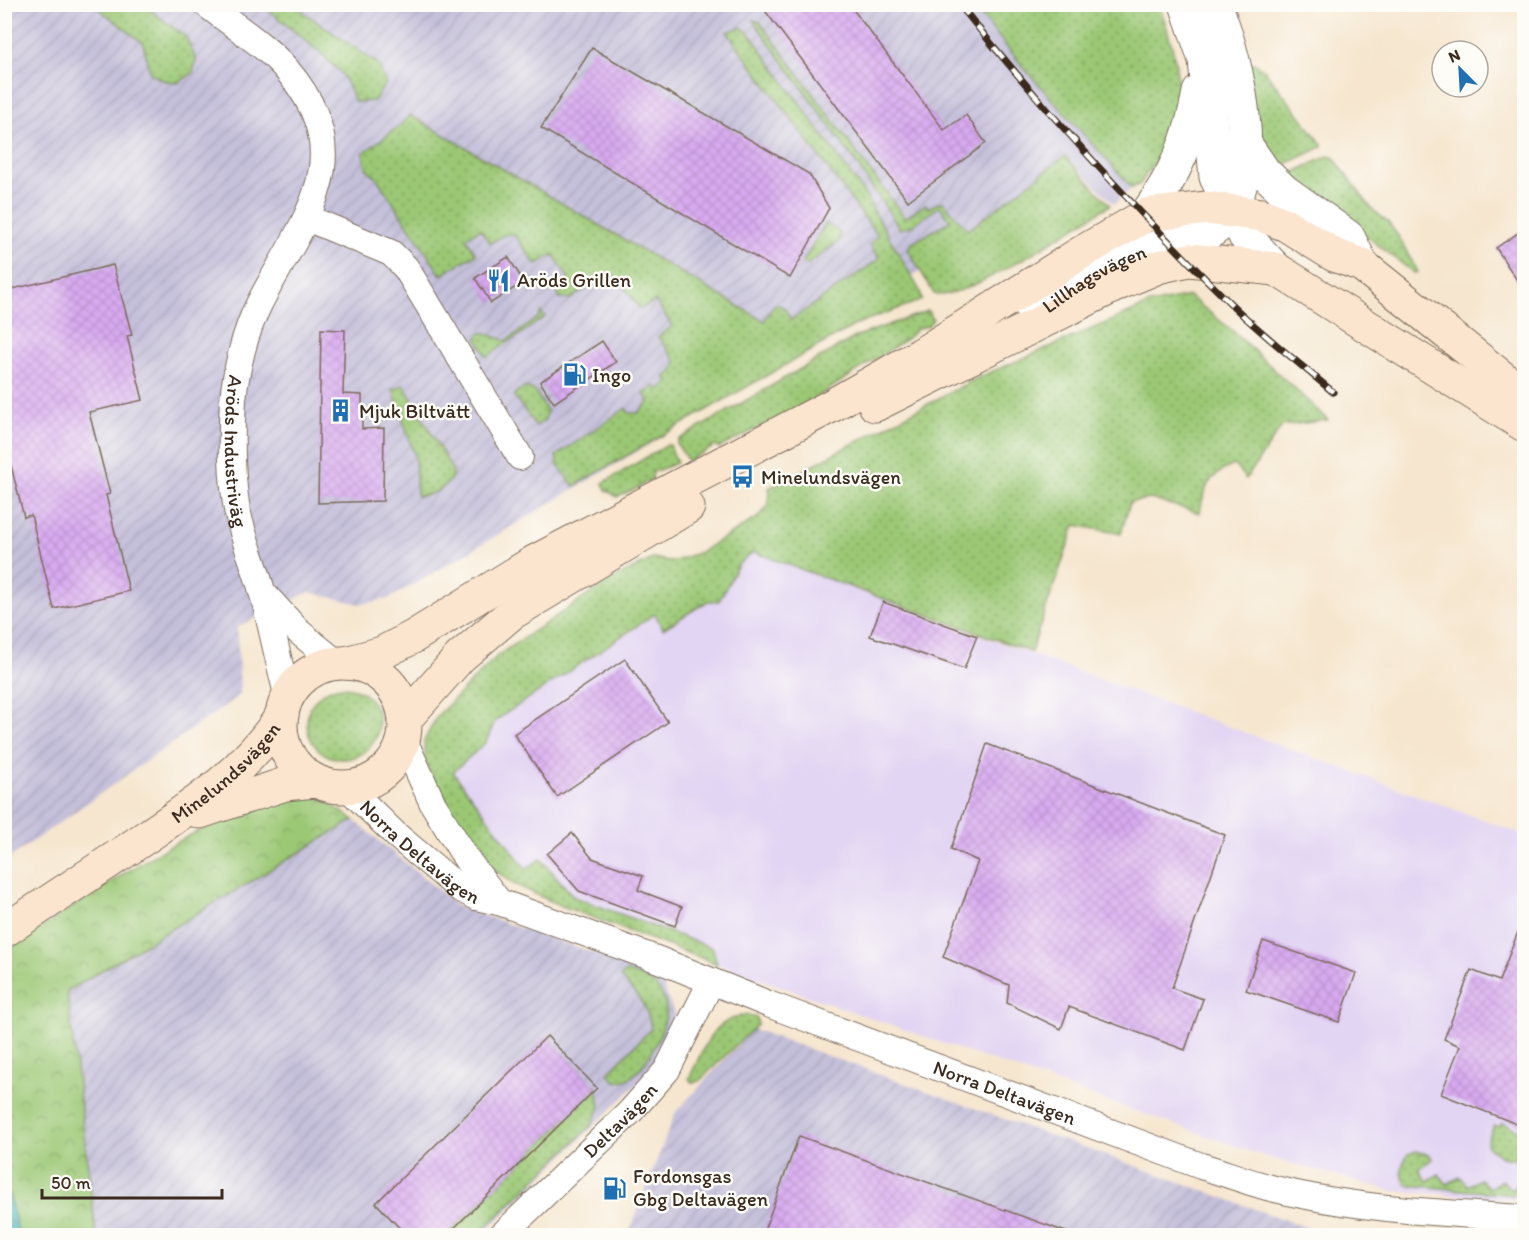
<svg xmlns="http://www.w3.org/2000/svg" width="1529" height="1240" viewBox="0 0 1529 1240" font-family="Itim,sans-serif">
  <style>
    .built { fill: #e2d4f3 }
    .industrial { fill: url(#industrial-furrows) }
    .railway { fill: #c5c0da }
    .grass { fill: url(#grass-dots); stroke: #6b794a; stroke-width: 1.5 }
    .park { fill: url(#park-crowns); stroke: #6b794a; stroke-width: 1.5 }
    .water { fill: url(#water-waves); stroke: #40706c; stroke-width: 1.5 }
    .building { fill: url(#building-cross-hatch) }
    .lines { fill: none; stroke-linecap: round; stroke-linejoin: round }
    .minor-casing { stroke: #7c6c5c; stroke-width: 28 }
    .tertiary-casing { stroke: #7c6c5c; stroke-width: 35 }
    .secondary-casing { stroke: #7c6c5c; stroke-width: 35 }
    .minor { stroke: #fff; stroke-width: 26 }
    .tertiary { stroke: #fff; stroke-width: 33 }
    .secondary { stroke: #fbe5cf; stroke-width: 33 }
    .rail-casing { stroke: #3b2a1e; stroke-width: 7 }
    .rail { stroke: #fdfcf7; stroke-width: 4.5; stroke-dasharray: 14; stroke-linecap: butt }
    .labels { text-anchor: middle; stroke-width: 5; stroke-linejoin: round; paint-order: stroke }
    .poi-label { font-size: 20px; fill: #3b2a1e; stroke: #fdfcf7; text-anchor: start }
    .street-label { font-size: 20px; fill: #3b2a1e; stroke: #fdfcf7 }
  </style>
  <defs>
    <pattern id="industrial-furrows" width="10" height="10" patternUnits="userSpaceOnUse" patternTransform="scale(1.5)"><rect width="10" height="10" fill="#c5c0da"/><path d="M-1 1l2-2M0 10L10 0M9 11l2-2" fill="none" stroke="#aaa5bb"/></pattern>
    <pattern id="grass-dots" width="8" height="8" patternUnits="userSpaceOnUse" patternTransform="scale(1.5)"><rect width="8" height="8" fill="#9bc875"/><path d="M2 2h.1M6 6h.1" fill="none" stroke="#80a35f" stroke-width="1.8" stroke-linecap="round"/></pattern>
    <pattern id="park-crowns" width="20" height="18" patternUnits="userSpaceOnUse" patternTransform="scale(1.5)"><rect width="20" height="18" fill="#9bc875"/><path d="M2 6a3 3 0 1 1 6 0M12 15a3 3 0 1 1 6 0" fill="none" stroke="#80a35f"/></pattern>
    <pattern id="water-waves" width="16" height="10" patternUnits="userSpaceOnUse" patternTransform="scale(1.5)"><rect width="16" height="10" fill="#45b5bb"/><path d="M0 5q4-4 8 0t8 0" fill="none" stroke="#3b9397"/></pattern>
    <pattern id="building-cross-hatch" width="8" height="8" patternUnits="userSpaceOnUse" patternTransform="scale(1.5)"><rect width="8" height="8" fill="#d8aaf0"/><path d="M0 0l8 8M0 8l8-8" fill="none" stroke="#ba92cd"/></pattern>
  </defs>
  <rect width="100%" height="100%" fill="#fdfcf7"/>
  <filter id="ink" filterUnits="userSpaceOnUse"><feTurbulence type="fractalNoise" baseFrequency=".0167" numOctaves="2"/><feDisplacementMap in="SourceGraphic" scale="12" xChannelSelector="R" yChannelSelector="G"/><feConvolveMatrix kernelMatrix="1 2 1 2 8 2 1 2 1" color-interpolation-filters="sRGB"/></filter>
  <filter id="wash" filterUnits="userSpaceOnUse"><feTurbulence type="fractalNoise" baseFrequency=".008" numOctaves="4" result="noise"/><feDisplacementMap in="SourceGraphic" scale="24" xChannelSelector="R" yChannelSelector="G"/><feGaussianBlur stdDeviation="1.35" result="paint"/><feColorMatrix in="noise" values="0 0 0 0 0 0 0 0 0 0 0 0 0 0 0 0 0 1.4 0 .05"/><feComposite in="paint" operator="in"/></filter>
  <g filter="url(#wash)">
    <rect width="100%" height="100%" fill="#f6e6cf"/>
    <path class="built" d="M753,552L1524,835V1200L1394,1191L1267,1157L717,964L713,948L574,897L542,859L526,869L453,772L486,742L495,721L656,614L664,629L708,601H719L738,565Z"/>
    <path class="industrial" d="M5,5H946L1067,157L854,322L437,571L388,599L360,604L309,592L237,627L240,695L5,861Z
      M354,820L459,907L659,975L675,1016L650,1071L482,1235L96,1236L67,991Z
      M753,1029L1322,1233L1321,1236H628L675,1113Z"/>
    <path class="railway" d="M946,5H973L1023,67L1132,188L1114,204L1067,157Z"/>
    <path class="grass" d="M94,5H143L186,37L196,60L193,73L178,83L162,80L150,73L143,43Z
      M262,5H293L378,64L386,83L374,101L355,102L342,74L321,53Z
      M973,5H1159C1173,42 1187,92 1171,132C1163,151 1151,167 1140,184L1132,188L1023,67Z
      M753,20L760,22L905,218L926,204L928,208L942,201L968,230L1065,156L1110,205C1079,223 963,304 934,294L908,250L912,243L950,221L940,206L912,226L900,229L850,154Z
      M741,27L750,34L862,190L920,291L922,300L859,323L836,336L574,486L558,466L556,456L626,408L629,413H638L649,402L644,394L655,386L658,390L669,382L665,377L673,371L676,361L658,337L672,326L656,301L640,309L618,278L611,274L570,299H560L556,288L569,279L553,254L536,265L514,234L504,235L490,243L480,229L466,238L476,254L441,275L376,177L366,168L363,153L402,124L410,115L764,321L774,305C784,302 787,314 791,320L879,259L870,244L878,236L727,32Z
      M1254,63L1265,71L1322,144V147L1284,165C1247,153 1253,96 1249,65Z
      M1328,156L1334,158L1371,208L1388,222L1398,236L1418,272L1414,273L1297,182L1292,173Z
      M826,223L840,233V240L807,265L802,263Z
      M1189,296L1233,331L1328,420L1282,426L1246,479L1234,465C1208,476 1204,486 1200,513L1150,499L1130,502L1121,534L1075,525L1031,652L753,552L738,565L719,601H708L663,629L655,614L495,721L486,742L453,772L526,869L541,859L574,897L713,948L717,964L559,905L512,883L485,862L461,832L425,762L424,741L437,716L498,655L609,581L654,558L672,562L700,552L734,532L757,518L768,506L769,488L977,378L1150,304Z
      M928,311L933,319L928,326L918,328L908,338L811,401L719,448L715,446L688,461L677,444L678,440L857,336Z
      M541,312L545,317L487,357L477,339L479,335L483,332L506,341L539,317Z
      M404,385L453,471C451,487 432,496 417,496L415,457L393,390Z
      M526,387L535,391L547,411L545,420L536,426L514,396L516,392Z
      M667,445H670L677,463L653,472L652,478L638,488L617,497L606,490L603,483Z
      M307 723a36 36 0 1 1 72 0a36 36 0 1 1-72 0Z
      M627,971C636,976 648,978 656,986C662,992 667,1003 666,1012C666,1032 638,1087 615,1081L608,1073L651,1029C649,1006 636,994 620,977Z
      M749,1015L756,1017L758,1024L699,1081L692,1083L689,1078C705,1048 711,1018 749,1015Z
      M597,1088L600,1106L593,1124L478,1235L446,1236Z
      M1502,1123L1524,1132V1161L1501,1157L1488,1147L1487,1142L1494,1126L1499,1127Z
      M1416,1151L1430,1155L1432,1159L1419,1170L1427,1181L1439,1174L1447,1184L1460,1177L1468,1186L1480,1179L1489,1188L1502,1180L1511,1190L1519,1184L1524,1190V1196L1407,1185C1399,1175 1401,1165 1408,1154Z"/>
    <path class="park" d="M305,796L323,799L354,820L67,991L96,1235H19L4,1178V953C82,901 168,838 256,806C271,801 289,799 305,796Z"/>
    <path class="water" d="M4,1178H5L19,1235H5Z"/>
    <g id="blocks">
      <path class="building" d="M760,4H849L944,130L966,115L986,143L908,201Z
        M592,48L809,174L829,208L790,278L541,128Z
        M1524,229V291L1496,248Z
        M508,257L524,282L491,303L475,278Z
        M113,265L132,335L127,336L143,400L89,412L110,494L106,495L129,591L54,609L31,515L24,517L4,438V291Z
        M321,329L345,330L343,394L362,395V429L384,428L383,501L318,503Z
        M602,341L616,362L554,403L540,382Z
        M883,602L977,636L964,669L870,636Z
        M625,659L668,722L557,797L514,734Z
        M987,744L1225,835L1172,988L1203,999L1185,1050L1069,1007L1061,1029L1007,1003L1009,985L943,957L978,861L951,849Z
        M572,833L592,858L643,876L638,890L682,907L675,926L579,891L547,854Z
        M1523,919H1524V1127L1441,1094L1460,1046L1444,1039L1471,970L1499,981Z
        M1263,941L1356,973L1339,1022L1246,990Z
        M547,1036L597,1088L446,1236H407L376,1203Z
        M799,1136L1069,1233L1068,1236H762Z"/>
    </g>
  </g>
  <g filter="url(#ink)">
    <use href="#blocks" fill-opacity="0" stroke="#7c6c5c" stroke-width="1.5"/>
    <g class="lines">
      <defs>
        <g id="minor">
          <path id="s1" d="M206,4C231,24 267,46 287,70C363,159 301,222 259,304C245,332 236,369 233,400C231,433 231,471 236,504C241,534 254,562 262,591C272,626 278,662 288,697"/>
          <path d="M307,218L391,253L406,268L520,457"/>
          <path d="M262,592L299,632L337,663"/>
          <path d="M404,740L433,804L467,860L499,902"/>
          <path id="s2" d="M347,787L396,835L459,888L476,897L499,902L659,960L768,1004L1201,1166C1225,1173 1248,1182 1271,1188C1354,1209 1439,1213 1524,1218"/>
          <path id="s3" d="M501,1236L630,1112L667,1070L711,982"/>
        </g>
        <g id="tertiary">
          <path d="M1186,4L1205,60L1216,177L1245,236L1276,269"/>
          <path d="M1245,144L1265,173L1284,191L1348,237L1362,265"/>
          <path d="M1146,215C1174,176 1191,139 1199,92"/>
          <path id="s4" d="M1033,316C1060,298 1083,278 1113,264C1124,259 1136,254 1147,250C1168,243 1199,242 1217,227C1268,182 1237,59 1215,4"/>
        </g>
        <g id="secondary">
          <path d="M875,405L1122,282L1158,267L1189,260L1276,269L1524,425"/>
          <circle cx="343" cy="725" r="62"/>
          <path d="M346,663L382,653L413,637L534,562L831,406L920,355L1079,254L1146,215L1207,208L1262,215L1286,225L1334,255L1362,265L1524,395"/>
          <path d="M406,718L460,657L512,613L688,507"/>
          <path d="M200,812L285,784L315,781"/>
          <path id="s5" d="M4,931C45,904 86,877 127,850C184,811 245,774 282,715"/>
        </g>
      </defs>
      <use href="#minor" class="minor-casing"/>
      <use href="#tertiary" class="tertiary-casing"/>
      <use href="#secondary" class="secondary-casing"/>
      <use href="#minor" class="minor"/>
      <use href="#tertiary" class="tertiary"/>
      <use href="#secondary" class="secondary"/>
      <defs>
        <path id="rail" d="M959,4C1044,110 1136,211 1232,305C1264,336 1299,363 1333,392"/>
      </defs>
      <use href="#rail" class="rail-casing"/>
      <use href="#rail" class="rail"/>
    </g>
  </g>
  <defs>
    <symbol id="restaurant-bare" viewBox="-9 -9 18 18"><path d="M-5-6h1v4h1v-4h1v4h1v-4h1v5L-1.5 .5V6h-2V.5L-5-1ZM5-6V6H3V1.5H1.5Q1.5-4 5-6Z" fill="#1f6fb2" stroke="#fdfcf7" stroke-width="2.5" paint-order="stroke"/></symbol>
    <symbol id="fuel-bare" viewBox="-9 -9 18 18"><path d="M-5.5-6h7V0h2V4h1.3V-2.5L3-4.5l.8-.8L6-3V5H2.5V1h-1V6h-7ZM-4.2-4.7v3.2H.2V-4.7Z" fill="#1f6fb2" stroke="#fdfcf7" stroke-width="2.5" paint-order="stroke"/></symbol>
    <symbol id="building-bare" viewBox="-9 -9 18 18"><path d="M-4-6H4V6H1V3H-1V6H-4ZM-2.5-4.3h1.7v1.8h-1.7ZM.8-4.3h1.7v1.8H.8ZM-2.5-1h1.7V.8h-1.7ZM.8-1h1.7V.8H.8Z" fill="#1f6fb2" stroke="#fdfcf7" stroke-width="2.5" paint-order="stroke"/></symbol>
    <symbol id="bus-bare" viewBox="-9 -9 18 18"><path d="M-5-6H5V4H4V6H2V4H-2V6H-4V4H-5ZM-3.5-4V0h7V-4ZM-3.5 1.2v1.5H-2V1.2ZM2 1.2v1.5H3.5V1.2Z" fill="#1f6fb2" stroke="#fdfcf7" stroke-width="2.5" paint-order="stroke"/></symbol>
  </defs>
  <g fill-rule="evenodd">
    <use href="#restaurant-bare" x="482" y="264" width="33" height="33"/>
    <use href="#fuel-bare" x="558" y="358" width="33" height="33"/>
    <use href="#building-bare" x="324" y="394" width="33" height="33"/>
    <use href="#bus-bare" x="726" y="460" width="33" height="33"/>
    <use href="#fuel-bare" x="598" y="1172" width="33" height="33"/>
  </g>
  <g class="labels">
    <g class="poi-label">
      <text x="517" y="287">Aröds Grillen</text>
      <text x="592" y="382">Ingo</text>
      <text x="359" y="418">Mjuk Biltvätt</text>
      <text x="761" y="484">Minelundsvägen</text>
      <text x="633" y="1183">Fordonsgas<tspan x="633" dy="23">Gbg Deltavägen</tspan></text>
    </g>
    <g class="street-label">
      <text dy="7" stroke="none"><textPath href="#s4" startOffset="72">Lillhagsvägen</textPath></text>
      <text dy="7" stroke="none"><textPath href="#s1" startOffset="514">Aröds Industriväg</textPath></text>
      <text dy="7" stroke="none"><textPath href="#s5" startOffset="273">Minelundsvägen</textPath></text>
      <text dy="7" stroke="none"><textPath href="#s2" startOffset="98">Norra Deltavägen</textPath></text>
      <text dy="7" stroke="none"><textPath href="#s2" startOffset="734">Norra Deltavägen</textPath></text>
      <text dy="7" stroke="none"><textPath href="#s3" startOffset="166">Deltavägen</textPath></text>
    </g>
  </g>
  <rect width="1529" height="1240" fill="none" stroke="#fdfcf7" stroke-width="24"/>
  <g transform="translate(1460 69) rotate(336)"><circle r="28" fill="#fdfcf7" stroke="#afa8a0" stroke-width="1.5"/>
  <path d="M0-4.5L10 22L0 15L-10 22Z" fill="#1f6fb2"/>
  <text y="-9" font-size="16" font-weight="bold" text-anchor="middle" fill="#3b2a1e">N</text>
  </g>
  <path d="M42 1189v9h180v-9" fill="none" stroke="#3b2a1e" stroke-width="3"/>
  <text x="51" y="1189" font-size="18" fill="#3b2a1e" stroke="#fdfcf7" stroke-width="4.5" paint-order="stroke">50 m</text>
</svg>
